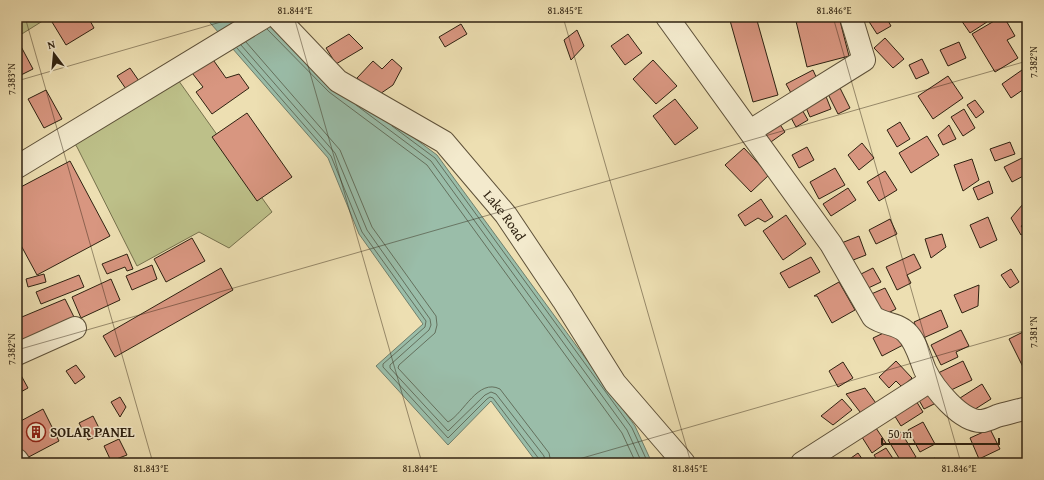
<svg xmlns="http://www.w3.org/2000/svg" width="1044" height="480" viewBox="0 0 1044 480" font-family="'Gentium Book Plus',serif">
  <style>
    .green { fill: #bdc089; stroke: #76714d }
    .water { fill: #9abda9; stroke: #6f7f6c }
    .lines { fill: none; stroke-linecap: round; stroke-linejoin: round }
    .shore { stroke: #64705d; stroke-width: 1 }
    .building { fill: #d89680; stroke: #2f2211 }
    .minor-casing { stroke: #5e5139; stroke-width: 24 }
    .minor { stroke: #f3eacd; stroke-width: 22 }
    .ticks { fill: none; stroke: #2f2211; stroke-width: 1; stroke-opacity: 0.45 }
    .labels { text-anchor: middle; stroke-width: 3; stroke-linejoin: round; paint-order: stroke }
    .street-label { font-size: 14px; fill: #2f2211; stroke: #f3eacd }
    .poi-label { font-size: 14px; font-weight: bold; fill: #2f2211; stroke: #f3eacd; text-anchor: start }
    .neatline { fill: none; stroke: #2f2211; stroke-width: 1.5 }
    .ticks-label { font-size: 10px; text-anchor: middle; fill: #2f2211 }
  </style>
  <rect width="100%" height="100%" fill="#eddfb2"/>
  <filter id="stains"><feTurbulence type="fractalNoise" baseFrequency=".005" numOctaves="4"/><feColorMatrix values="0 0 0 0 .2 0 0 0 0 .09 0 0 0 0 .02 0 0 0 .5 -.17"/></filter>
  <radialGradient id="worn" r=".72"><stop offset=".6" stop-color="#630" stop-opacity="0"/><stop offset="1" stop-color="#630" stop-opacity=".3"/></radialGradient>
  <path class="green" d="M17,17H49L17,37Z
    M176,77L272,212L229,248L199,232L137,266L77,147L72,140Z"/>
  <path class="water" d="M205,17H276L338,81L437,155L635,426L652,463H537L491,401L448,445L376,366L423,324L359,234L328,158Z"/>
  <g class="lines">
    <path class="shore" d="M267,29L329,92L427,165L622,433L636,463
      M246,42L340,150L372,227L436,316L437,325L435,333L399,365L398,368L448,422C464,413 478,378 500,389L549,453L551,463
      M241,45L335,153L367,230L430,319L431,325L429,330L390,365V368L448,431L485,395L491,392L496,394L544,456L545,463
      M237,48L331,156L362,232L426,321L425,327L383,364V367L448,438L487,399L490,397L493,398L539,459L540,463
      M356,105L431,161L627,430L642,463
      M392,126L435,158L632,428L648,463"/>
  </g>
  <path class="building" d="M61,17H88L94,28L66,45L52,22Z
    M729,17H756L778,95L753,102Z
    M795,17H839L849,56L807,67Z
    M866,17H886L891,26L877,34Z
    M966,17H984L987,22L970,33L961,20Z
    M1001,17H1004L1015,36L1007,40L1018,58L995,72L972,34Z
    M461,24L467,34L445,47L439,37Z
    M577,30L584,46L571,60L564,40Z
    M349,34L363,48L336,64L326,48Z
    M628,34L642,53L625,65L611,46Z
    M885,38L904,59L893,68L874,48Z
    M17,39L33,69L17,77Z
    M959,42L966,58L948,66L940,50Z
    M209,54L226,78L239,74L249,88L212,114L196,92L203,87L189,69Z
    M392,59L402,68L393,85L377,96L357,78L373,61L382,69Z
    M922,59L929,73L916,79L909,65Z
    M653,60L677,86L656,104L633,79Z
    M130,68L139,81L126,89L117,76Z
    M813,70L817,79L791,93L786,84Z
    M1022,70L1027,77V87L1011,98L1002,84Z
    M948,76L963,98L933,119L918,96Z
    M840,88L850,108L838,114L828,94Z
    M46,90L62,119L44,128L28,99Z
    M825,94L831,109L810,117L804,103Z
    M675,99L698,128L675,145L653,116Z
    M975,100L984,112L976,118L967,105Z
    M801,108L808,120L796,127L789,114Z
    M964,109L975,128L963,136L951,117Z
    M247,113L292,177L257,201L212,137Z
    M777,120L785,132L768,144L760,132Z
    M900,122L910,139L897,147L887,130Z
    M949,125L956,139L943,145L938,135Z
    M927,136L939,155L911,173L899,153Z
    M1010,142L1015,154L995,161L990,149Z
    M862,143L874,158L859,170L848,155Z
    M807,147L814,160L799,168L792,155Z
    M744,148L769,175L751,192L725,165Z
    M1024,157L1027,163V174L1012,182L1004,167Z
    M972,159L979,180L963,191L954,165Z
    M70,161L110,236L37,275L17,238V189Z
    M835,168L845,185L819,199L810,182Z
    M885,171L897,190L879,201L867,182Z
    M989,181L993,193L978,200L973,188Z
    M848,188L856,200L831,216L823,204Z
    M761,199L773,217L765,222L758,218L745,226L738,215Z
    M1023,204L1027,210V222L1021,226L1026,232L1021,235L1011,218Z
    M786,215L806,244L783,260L763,231Z
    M988,217L997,240L980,248L970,225Z
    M890,219L897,234L876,244L869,230Z
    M942,234L946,247L931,258L925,239Z
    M859,236L866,255L848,262L839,244Z
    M192,238L205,261L166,282L154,259Z
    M127,254L133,269L127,271L125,267L107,274L102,264Z
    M914,254L921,268L907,275L911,283L897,290L886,267Z
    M811,257L820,272L789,288L780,273Z
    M152,265L157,279L132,290L126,276Z
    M221,268L233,290L115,357L103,336Z
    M873,268L881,282L862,291L855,277Z
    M1011,269L1019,282L1010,288L1001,275Z
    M44,274L46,282L28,287L26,279Z
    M79,275L84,287L41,304L36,292Z
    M111,279L120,300L81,318L72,297Z
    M839,282L855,310L832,323L817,296H814Z
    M979,285L978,306L962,313L954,295Z
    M885,288L896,309L880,317L869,295Z
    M65,299L75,319L17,346V319Z
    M941,310L948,327L921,339L914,322Z
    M894,328L903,345L882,356L873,338Z
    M961,330L969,346L956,352L958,357L941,365L931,345Z
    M1027,330V364L1023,367L1009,339Z
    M896,361L912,378L902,387L896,381L889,388L879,377Z
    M963,361L972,380L947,392L938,373Z
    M843,362L853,378L838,387L829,371Z
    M76,365L85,377L75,384L66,371Z
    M17,368L28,388L17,394Z
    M982,384L991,399L969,413L960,398Z
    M865,388L878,406L864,417L846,394Z
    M928,389L936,403L924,409L916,395Z
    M913,396L923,412L901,426L891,410Z
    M120,397L126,407L120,417L111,402Z
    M842,399L852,410L833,425L821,416Z
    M43,409L59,441L23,460L17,449V423Z
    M93,416L102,434L88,440L79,423Z
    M923,422L935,444L920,452L908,430Z
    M874,425L886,443L872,453L860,434Z
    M990,429L1000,449L979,459L970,438Z
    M901,432L916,457L907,463H902L888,440Z
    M119,439L127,455L111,461L104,446Z
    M886,448L896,463H879L874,455Z
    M858,453L865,463H844Z
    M1027,456V463H1017Z
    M935,458L937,463H926Z
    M214,459L215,463H204Z"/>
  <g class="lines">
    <defs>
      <g id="minor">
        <path id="s1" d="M277,17L338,81L444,142L506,215L563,300L615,383L684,463"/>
        <path d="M667,17L831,244L873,317C884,325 897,323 906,332C916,341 920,358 925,370C933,387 961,423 983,421C987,420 993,418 997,416C1007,413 1017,411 1027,408"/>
        <path d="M750,131L864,60L851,17"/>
        <path d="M17,167L264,17"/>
        <path d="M17,354L75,328"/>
        <path d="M17,460L19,463"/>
        <path d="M802,463L930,381"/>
      </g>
    </defs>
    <use href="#minor" class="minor-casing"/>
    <use href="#minor" class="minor"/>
  </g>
  <path class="ticks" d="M25,17L153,463M294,17L422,463M563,17L691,463M833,17L961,463M17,81L238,17M17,350L1027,61M565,463L1027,330"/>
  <defs>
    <symbol id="building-ring" viewBox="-11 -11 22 22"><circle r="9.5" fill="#f3eacd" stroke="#8f2418" stroke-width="1.5"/><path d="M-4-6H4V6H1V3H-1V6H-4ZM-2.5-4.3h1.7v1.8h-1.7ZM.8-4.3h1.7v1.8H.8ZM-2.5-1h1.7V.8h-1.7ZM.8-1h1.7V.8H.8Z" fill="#8f2418"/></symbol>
  </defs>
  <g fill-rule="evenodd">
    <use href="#building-ring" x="25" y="421" width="22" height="22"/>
  </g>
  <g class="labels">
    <g class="street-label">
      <text dy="5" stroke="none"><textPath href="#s1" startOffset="306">Lake Road</textPath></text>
    </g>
    <g class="poi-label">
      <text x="50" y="437">SOLAR PANEL</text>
    </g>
  </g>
  <rect width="1044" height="480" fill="none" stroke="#eddfb2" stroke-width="44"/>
  <g transform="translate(54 54) rotate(344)" stroke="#f3eacd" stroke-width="3" paint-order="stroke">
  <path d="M0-3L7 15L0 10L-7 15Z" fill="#2f2211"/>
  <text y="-6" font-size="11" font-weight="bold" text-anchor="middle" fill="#2f2211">N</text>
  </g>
  <path d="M882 438v6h117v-6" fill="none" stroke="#2f2211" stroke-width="2"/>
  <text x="888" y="438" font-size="12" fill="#2f2211" stroke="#f3eacd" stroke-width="3" paint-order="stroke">50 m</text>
  <rect x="22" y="22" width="1000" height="436" class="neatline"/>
  <g class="ticks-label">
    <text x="295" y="14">81.844°E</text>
    <text x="565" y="14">81.845°E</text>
    <text x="834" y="14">81.846°E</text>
    <text transform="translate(1033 62) rotate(-90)" y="4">7.382°N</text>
    <text transform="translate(11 79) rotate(-90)" y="4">7.383°N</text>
    <text transform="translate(1033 332) rotate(-90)" y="4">7.381°N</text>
    <text transform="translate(11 349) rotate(-90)" y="4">7.382°N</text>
    <text x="151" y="472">81.843°E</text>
    <text x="420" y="472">81.844°E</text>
    <text x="690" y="472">81.845°E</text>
    <text x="959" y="472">81.846°E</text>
  </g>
  <rect width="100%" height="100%" filter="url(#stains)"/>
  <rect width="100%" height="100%" fill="url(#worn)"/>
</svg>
